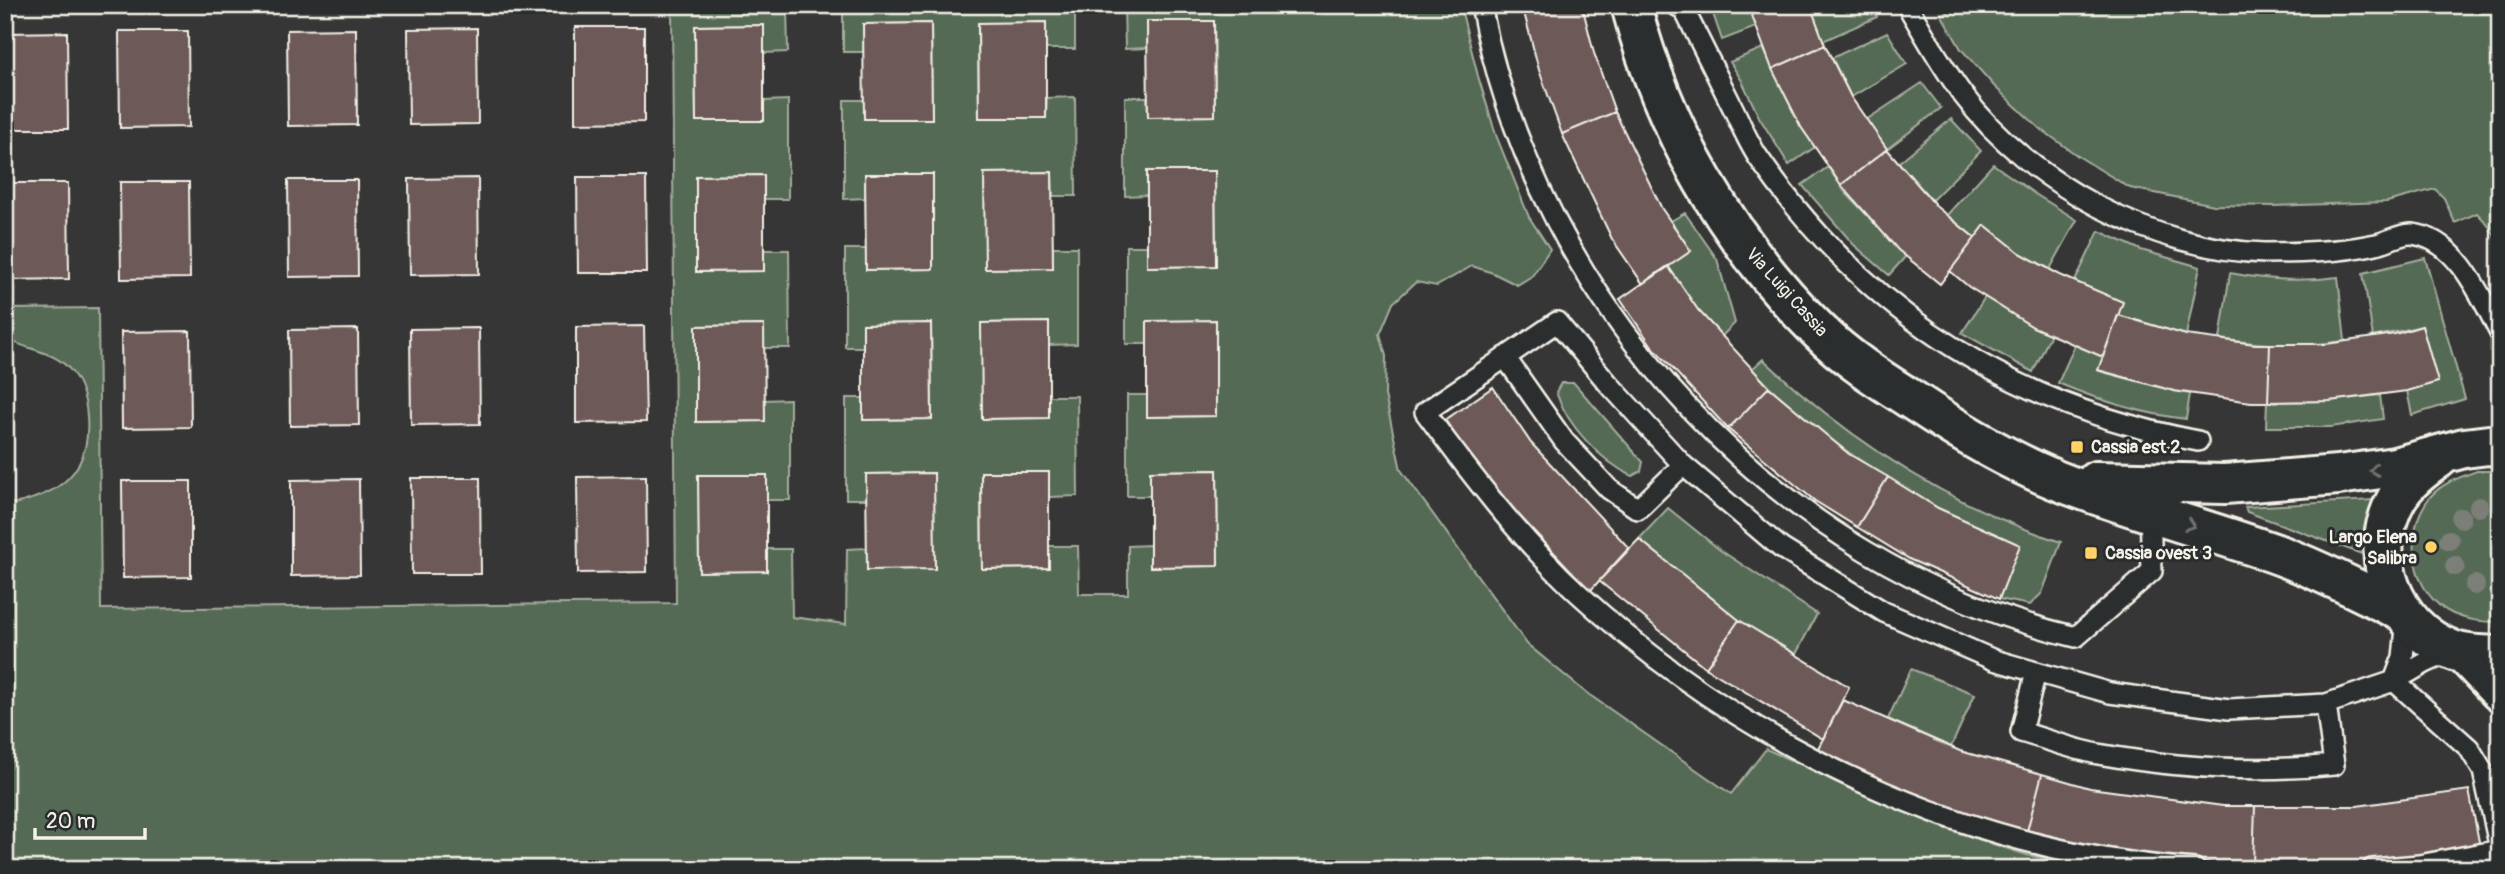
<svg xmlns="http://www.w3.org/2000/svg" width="2505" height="874" viewBox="0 0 2505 874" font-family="Pangolin,sans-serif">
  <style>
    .green { fill: #556a55; stroke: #a4ae9e; stroke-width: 2 }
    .building { fill: #6d5a58; stroke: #f4f1e8; stroke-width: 2 }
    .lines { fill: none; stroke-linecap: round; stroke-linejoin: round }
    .lane-casing { stroke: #f4f1e8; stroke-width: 24 }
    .street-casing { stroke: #f4f1e8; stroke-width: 44 }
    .lane { stroke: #2a2d2e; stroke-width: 19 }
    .street { stroke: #2a2d2e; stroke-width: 38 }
    .tree { fill: #7c7f77 }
    .oneway { stroke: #71726f }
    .poi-dot { fill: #ffd166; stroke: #2a2d2e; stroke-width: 2.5 }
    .labels { text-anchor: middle; stroke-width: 6; stroke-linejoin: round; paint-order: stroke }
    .street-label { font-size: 18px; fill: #f4f1e8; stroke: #2a2d2e }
    .poi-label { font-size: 18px; font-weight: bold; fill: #f4f1e8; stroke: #2a2d2e; text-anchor: start }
  </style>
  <rect width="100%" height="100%" fill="#373636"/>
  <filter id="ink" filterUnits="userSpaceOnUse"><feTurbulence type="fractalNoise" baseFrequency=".0143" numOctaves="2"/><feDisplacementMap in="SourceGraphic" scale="14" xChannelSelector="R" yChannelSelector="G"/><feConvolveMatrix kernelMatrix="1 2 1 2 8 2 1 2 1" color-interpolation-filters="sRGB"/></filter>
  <g filter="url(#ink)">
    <path class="green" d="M672,5H787L788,52L763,53V25L695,26L696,121H763L764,101L788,100V199H764L763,175L696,176V272L764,271V250H789L790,348H764L763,325L696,326V422L764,421V400L790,399V500H766V475L698,476L767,571V549H791L792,617L846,624L847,549L867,548V570L934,473L867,474V499H846V398H864V420L932,419L931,323L863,324V347H845V249H866V270L933,269V174H865V198L844,199V100H864V119H932L931,23L864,24L863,52H843V5H1075V49H1046V22L978,24L979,118H1046L1047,98L1075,97L1076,196H1053L1052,172L985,173V268H1052L1053,247H1077V344L1049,345V322L982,323V419L1049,418V396H1077L1078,496L1049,497V472H981L982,569L1049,568V546H1078L1079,594H1128V546L1150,545V567L1218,566L1217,470L1150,471V496H1127V395H1147L1148,417L1216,416V321H1147V344H1126V246H1147L1148,267L1216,266L1215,171H1147V195L1125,196V97H1147L1148,117L1215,116L1214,21L1147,22V48L1125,49L1124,5H1460L1478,76L1496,135L1529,217L1550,249L1532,276L1517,285L1493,273L1472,266L1437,286L1416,282L1393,303L1380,334L1386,356L1385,395L1401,470L1527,644L1584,691L1731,794L1766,749L1938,826L2027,855L2096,869H5V503C17,505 26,501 37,497C74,484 90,456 87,417C86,401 82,385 72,372C55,350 28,351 5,338V309L98,308L101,609L676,603Z
      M1710,5H1748L1756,27L1722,40Z
      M1825,5H1872L1877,17L1823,41L1811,10Z
      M1966,5H2500V281L2497,280C2498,245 2503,239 2477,213L2455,223L2444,198L2435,189L2387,202L2274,206L2214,205L2130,188L2078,156L2038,127L1995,87L1961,49L1941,14Z
      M1887,32L1907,64L1851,97L1832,58Z
      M1763,48L1801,127L1815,147L1789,165L1759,117L1742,81L1730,62Z
      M1922,83L1941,108L1887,149L1866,120Z
      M1951,119L1981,151L1932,200L1898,163Z
      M1993,164L2035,194L2077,220L2050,269L2020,253L1986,226L1975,238L1947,215Z
      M1828,167L1845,192L1906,256L1889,275L1854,245L1802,185Z
      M1685,213L1717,259L1735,323L1722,336L1698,310L1668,266L1691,251L1671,221Z
      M2099,231L2141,250L2200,267L2186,335L2118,315L2075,281Z
      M2425,258L2465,399L2412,415L2407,391L2437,381L2422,326L2373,337L2363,273Z
      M2230,273C2266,280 2302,282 2338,277L2345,341C2304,347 2261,345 2220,339Z
      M1985,297L2051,334L2033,372L1962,333Z
      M2075,345L2103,357L2099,371L2174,391L2190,394L2186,419C2142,414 2098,400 2058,383Z
      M1763,359C1849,440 1949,505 2061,542L2042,593L2030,605L1999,599L2020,545C1992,532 1963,522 1936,507C1869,470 1804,425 1752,369Z
      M1561,383H1574L1643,462L1641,471L1632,476C1601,461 1567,426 1556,392Z
      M2380,395L2383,419L2331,427H2266L2267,402L2329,401Z
      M2477,471H2500V622C2483,622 2469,621 2453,614C2410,594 2402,532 2430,497C2442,483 2460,477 2477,471Z
      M2373,500L2364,529L2362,554L2247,512L2245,507Z
      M1668,508L1720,550L1817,614L1796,654L1732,616L1639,539Z
      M1911,669L1975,694L1951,747L1888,719Z"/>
    <path class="building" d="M1522,5H1582L1594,53L1615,112L1562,134L1539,70Z
      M1748,5H1810L1825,45L1772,69Z
      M1147,21H1214L1215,116L1148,117Z
      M1046,22V118H979L978,23Z
      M931,23L932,119H864L863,24Z
      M764,25V121H696L695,26Z
      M575,27H644V122L575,123Z
      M477,28L478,124L409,125L408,29Z
      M356,29L357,125L288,126L287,30Z
      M119,31H188L189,127L120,128Z
      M67,32L68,129H5V33Z
      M1825,45L1851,97L1887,149L1841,185L1801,127L1772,69Z
      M1615,112L1662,209L1691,251L1643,284L1612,239L1562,134Z
      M1887,149L1938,208L1975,238L1940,284L1898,250L1841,185Z
      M1147,171H1215L1216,266L1147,267Z
      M1052,172L1053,268L985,269L984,173Z
      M865,174H933V269L866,270Z
      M764,175V271L696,272V176Z
      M577,177H646L647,273H578Z
      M478,178L479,274L410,275L409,179Z
      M288,180H357L358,276L289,277Z
      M120,182H189L190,278L121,279Z
      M5,183H68L69,279L5,280Z
      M1985,225L2020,253L2060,275L2123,302L2103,357L2033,327L1969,287L1950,271Z
      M1668,266L1698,310L1769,387L1728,429L1652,346L1620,299Z
      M2118,315L2186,335L2255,344H2270L2268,402H2251L2174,391L2098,370Z
      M1216,320V416L1147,417V321Z
      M1049,322V418L982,419L981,323Z
      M931,323L932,419L863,420V324Z
      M764,325L765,421L696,422V326Z
      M644,326L646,422L576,423V327Z
      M2422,326L2438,382L2407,391L2329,401L2268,402L2270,344H2326L2395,334Z
      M479,328L480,424L411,425L410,329Z
      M358,329L359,425L290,426L289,330Z
      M190,331L191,427L122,428L121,332Z
      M1493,387L1531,443L1629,548L1590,591L1485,479L1445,420Z
      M1769,387L1849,454L1888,477L1857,527L1815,501L1728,429Z
      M1217,470L1218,566L1150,567V471Z
      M981,472H1049V568L982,569Z
      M934,473L935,569L867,570L866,474Z
      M698,475H767V571L699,572Z
      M646,476L647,572L578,573L577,477Z
      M1888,477L1938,508L2020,545L1999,599L1911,560L1857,527Z
      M411,478H480L481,574H412Z
      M359,479L360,575L291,576V480Z
      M122,481H191V577L123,578Z
      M1639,539L1739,620L1706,668L1599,581Z
      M1739,620L1849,687L1823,739L1706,668Z
      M1843,700L1960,751L2042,774L2027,831L1941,806L1816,752Z
      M2042,774L2090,788L2223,806H2255L2253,864H2219L2078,845L2027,831Z
      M2469,790L2480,847L2361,864H2253L2255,806H2357Z"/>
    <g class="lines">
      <defs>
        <path id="lane" d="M1481,5C1537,304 1778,567 2076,637L2152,571L2150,512
          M1676,5L1684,10C1701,43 1717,76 1734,110C1741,125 1748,142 1758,157C1865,313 2012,406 2198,441
          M1907,5C1925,36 1942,67 1963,95C2030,184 2154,250 2265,253C2302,253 2340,252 2376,244C2387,242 2401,233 2412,234C2457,238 2482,299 2500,333
          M1505,357L1564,441L1609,489L1638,509L1683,465
          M2036,672L2021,732C2046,739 2072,749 2098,754C2176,768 2255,773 2334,765L2326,704
          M2394,681L2425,663L2452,651
          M2394,681L2403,657L2407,619
          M2195,869C1966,853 1745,747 1578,593C1520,539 1472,476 1425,412L1557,322L1607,382L1683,465L1781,548L1884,612L1994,660L2110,693L2229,709L2326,704L2394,681L2469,748L2483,771L2500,849
          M2372,869L2419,865L2500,850"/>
        <path id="street" d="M1631,5C1663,129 1728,241 1819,331C1850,362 1889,385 1926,409C1967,436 2010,461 2056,480C2129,509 2207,529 2282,556C2323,572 2363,592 2402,612
          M2439,458C2423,469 2407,481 2397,498C2365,554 2392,627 2452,650C2466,656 2484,655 2500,656
          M2096,481L2225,484L2338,475L2395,467L2464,448L2489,445L2500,447
          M2463,653L2500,692"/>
      </defs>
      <use href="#lane" class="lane-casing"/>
      <use href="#street" class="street-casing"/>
      <use href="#lane" class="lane"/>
      <use href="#street" class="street"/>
    </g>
    <g class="tree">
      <circle cx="2479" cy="507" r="10"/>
      <circle cx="2461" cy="518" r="10"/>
      <circle cx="2449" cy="540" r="10"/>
      <circle cx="2455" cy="566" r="10"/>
      <circle cx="2475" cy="585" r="10"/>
    </g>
    <defs><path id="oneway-chevron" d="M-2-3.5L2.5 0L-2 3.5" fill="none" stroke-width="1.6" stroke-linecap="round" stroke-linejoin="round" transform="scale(1.75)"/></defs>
    <g class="oneway">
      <use href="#oneway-chevron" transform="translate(2374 470) rotate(172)"/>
      <use href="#oneway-chevron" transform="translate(2190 525) rotate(19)"/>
    </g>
  </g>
  <g class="poi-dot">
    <rect x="2070" y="440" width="14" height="14" rx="3.5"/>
    <circle cx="2431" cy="547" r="7"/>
    <rect x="2084" y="546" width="14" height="14" rx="3.5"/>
  </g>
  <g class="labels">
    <g class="street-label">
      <text transform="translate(1787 292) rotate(48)" y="6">Via Luigi Cassia</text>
    </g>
    <g class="poi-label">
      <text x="2091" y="453">Cassia est 2</text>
      <text x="2417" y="543" text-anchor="end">Largo Elena<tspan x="2417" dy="21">Salibra</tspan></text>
      <text x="2105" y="559">Cassia ovest 3</text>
    </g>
  </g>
  <rect width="2505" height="874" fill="none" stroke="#2a2d2e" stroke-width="28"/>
  <rect x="14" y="14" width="2477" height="846" fill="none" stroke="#f4f1e8" stroke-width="2.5" filter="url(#ink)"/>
  <path d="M35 828v10h110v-10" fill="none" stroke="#f4f1e8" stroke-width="3.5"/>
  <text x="46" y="828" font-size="21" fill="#f4f1e8" stroke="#2a2d2e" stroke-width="5" paint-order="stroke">20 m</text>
</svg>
